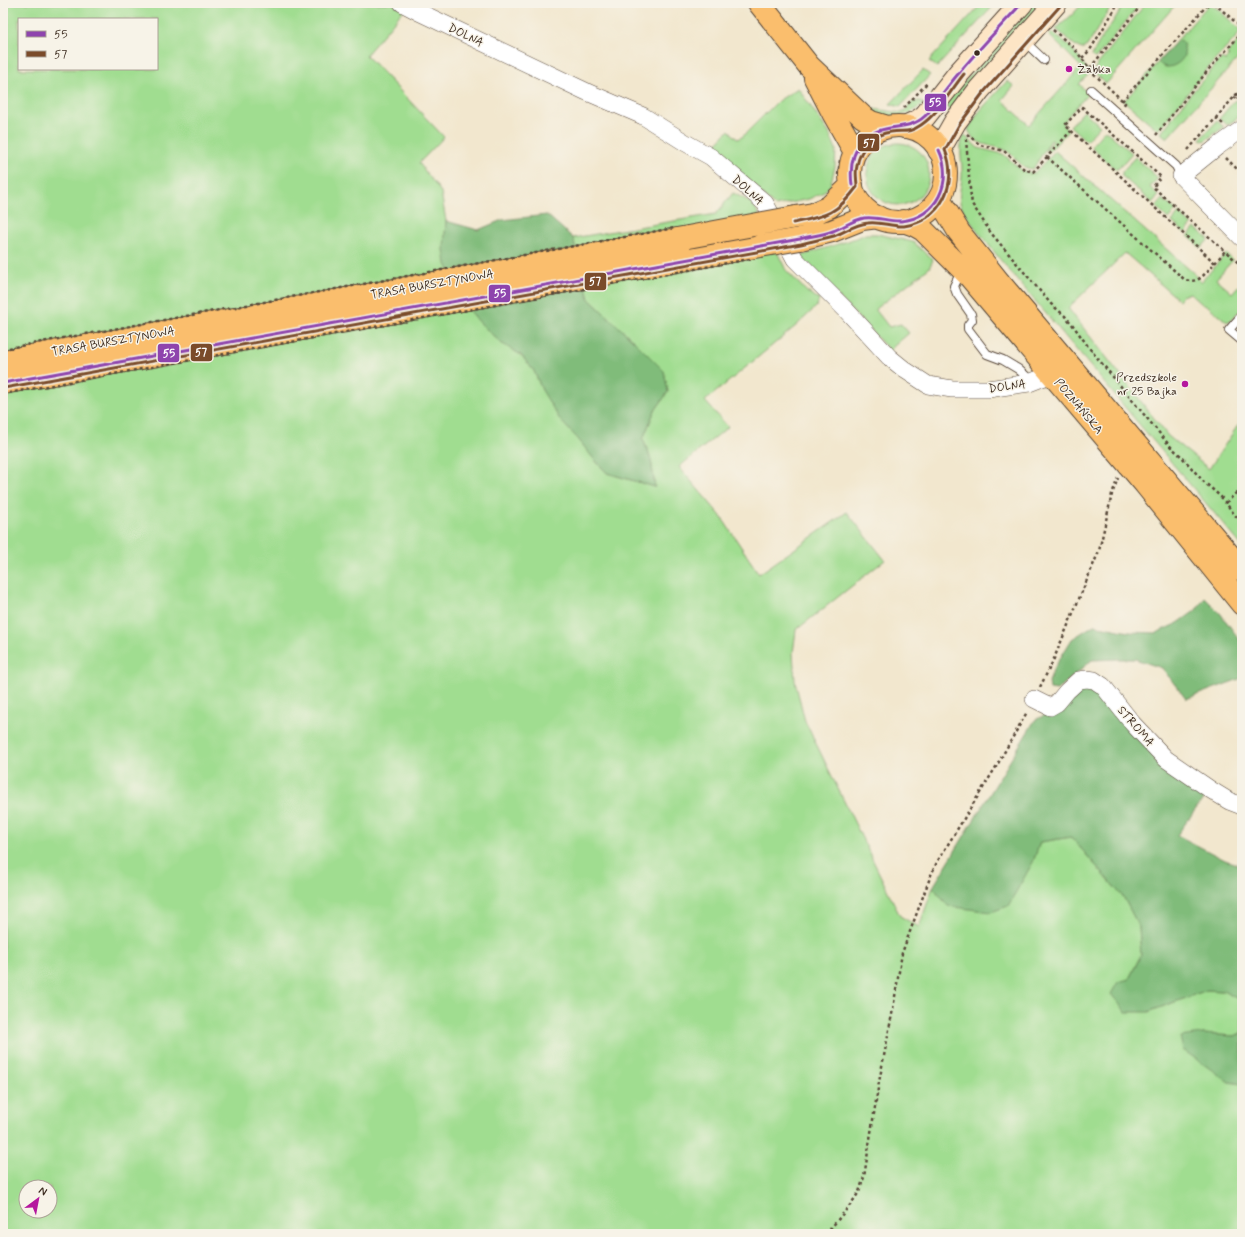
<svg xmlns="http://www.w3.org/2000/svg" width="1245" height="1237" viewBox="0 0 1245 1237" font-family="Mynerve,sans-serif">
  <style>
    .green { fill: #a0dd90; stroke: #6e8457; fill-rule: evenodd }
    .forest { fill: #80bc7a; stroke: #5e734c }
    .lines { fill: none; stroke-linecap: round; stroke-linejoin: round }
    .lane-casing { stroke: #564638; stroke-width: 10 }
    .street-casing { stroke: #564638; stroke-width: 18 }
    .secondary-casing { stroke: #564638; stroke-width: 24 }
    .primary-casing { stroke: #564638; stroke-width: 24 }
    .path { stroke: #564638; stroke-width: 2.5; stroke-dasharray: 3 3; stroke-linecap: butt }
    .lane { stroke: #fff; stroke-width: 8 }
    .street { stroke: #fff; stroke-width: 17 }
    .secondary { stroke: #fde5c5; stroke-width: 22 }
    .primary { stroke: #fabe6d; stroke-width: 22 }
    .primary-bridge-casing { stroke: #564638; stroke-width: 24; stroke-linecap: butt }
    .path-bridge { stroke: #564638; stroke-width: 2.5; stroke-dasharray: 3 3; stroke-linecap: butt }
    .primary-bridge { stroke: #fabe6d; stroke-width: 22 }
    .bus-1-casing { stroke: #f7f3e8; stroke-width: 6 }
    .bus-2-casing { stroke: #f7f3e8; stroke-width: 6 }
    .bus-1 { stroke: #8e44ad; stroke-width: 3 }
    .bus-2 { stroke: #7a4b2a; stroke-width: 3 }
    .bus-dot { fill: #3b2a1e; stroke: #f7f3e8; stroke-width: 1.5 }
    .poi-dot { fill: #b5179e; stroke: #f7f3e8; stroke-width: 1.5 }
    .labels { text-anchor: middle; stroke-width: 3; stroke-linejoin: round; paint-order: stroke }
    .street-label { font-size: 12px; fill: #3b2a1e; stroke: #f7f3e8 }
    .poi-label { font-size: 12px; fill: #3b2a1e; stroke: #f7f3e8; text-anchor: start }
    .line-badge { stroke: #f7f3e8; stroke-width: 1.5 }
    .badge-label { font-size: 11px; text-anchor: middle; font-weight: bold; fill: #fff }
  </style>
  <rect width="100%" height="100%" fill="#f7f3e8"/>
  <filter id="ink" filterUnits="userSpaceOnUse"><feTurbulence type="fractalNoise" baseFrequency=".025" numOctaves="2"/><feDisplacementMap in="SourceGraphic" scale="8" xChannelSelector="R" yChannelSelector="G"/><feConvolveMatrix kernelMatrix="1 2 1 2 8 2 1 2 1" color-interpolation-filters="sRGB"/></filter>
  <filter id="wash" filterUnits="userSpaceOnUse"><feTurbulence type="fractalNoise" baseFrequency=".012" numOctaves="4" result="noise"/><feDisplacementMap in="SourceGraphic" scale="16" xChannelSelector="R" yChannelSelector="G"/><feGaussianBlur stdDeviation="0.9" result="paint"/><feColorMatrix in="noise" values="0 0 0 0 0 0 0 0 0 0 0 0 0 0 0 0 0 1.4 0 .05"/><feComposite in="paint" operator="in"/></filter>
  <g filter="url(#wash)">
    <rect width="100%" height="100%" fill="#f2e7ce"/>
    <path class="green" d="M3,3H393L401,8L403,11L366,55L444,137L419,163L441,192L446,221L444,249L501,343L521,355L534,371L542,390L593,458L607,473L655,487L651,460L643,439L654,412L668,392L664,371L637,344L589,299L573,238L716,214L733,193L745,199L754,205L786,270L807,292L819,299L817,306L797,325L705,401L728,427L679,467L720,515L759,574L847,512L885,560L796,630L793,653L795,681L805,721L900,916L919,927L933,887L948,906L1033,862L1040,842L1071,837L1124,898L1139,927L1141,955L1129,979L1148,1012L1207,990L1223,991L1242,1001V1033L1234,1036L1202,1034L1229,1082L1242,1084V1234H3ZM19,19H157V69H19ZM26,1187H50V1211H26Z
      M982,3H996L937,67L929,61Z
      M1032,3H1042L951,111L944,105Z
      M1083,3H1112L1109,10L1087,46L1082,49L1077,47L1056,29L1073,14Z
      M1123,3H1141L1097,57L1094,58L1092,56C1100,36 1116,22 1123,3Z
      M1146,3H1177L1106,84L1096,74L1095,68Z
      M1209,4L1218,9L1238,28L1240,30V33L1208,68L1158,130L1124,101Z
      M1052,33L1069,45L1090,73L1079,84L1088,94L1067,117L1063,125L1068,131L1048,153L1046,150L1053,141L1051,140L1033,169C1019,169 1016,155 1005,150C991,144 974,147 968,129L978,113L1007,81L1014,86L1002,100L1029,125L1081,67L1049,35Z
      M1242,37V54L1167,138L1161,133L1189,96L1222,58L1225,61L1229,56L1227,53Z
      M923,70L930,75L900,107L890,104Z
      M798,88L829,133L836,149L835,167L830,186L822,193L809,199L775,206L724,162L722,153L714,146L729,130L737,139L742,137L778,101Z
      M1235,100L1242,105V115L1227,125L1219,119Z
      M920,101L924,104C914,111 900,119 887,117C881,116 873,111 866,108L902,113L913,102Z
      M1084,111L1100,126L1086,141L1070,126Z
      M1217,121L1224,127L1204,141L1200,139Z
      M1105,130L1132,153L1118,169H1115L1093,149L1092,145Z
      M964,135L978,148L1003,154L1023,171L1034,173L1055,151L1198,277L1201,282L1226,254L1233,260L1216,279L1232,293L1242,282V308L1231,320L1227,322L1208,306L1203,305L1190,293L1182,296L1179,300L1125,253L1068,308L1078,321L1168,436L1209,469L1242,419V546L999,258C991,247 961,213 960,202C958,192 963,181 962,171C962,156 958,150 964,135Z
      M867 174a31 31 0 1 1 62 0a31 31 0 1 1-62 0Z
      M1135,157L1158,178L1150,187L1158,196L1152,203L1122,176V172Z
      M1162,199L1176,210L1168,219L1156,207Z
      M1179,213L1192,225L1185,233L1172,222Z
      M1195,228L1209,239L1201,248L1188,236Z
      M866,234H877L913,242L933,260L929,268L875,309L889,327L901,324L909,333L894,346L890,351L800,256L848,241Z"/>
    <path class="forest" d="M1181,40C1184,44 1185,50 1184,55C1183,62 1170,70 1163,66C1161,65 1160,64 1158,62L1176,42Z
      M547,215L573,238L589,299L637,344L664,371L668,392L654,412L643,439L651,460L655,487L607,473L593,458L578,439L560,420L542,390L534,371L521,355L501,343L480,323L471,312L446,264L444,249L446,221L478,230L502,220Z
      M1205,598L1220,613L1242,643V678L1186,699L1162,668L1135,659H1120L1092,660L1057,690L1050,689L1049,682L1053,670L1072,639L1094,625L1129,632L1156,633L1178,623L1195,611Z
      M1084,687L1093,691L1146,746L1206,795L1177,835L1225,860L1242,866V1001L1223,991L1207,990L1148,1012H1126L1111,994L1118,982L1129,979L1141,955L1139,927L1124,898L1071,837L1040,842L1033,862L1008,906L991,912L948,906L933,887L1035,720L1045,715L1057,713L1076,691Z
      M1242,1033V1084L1229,1082L1183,1050L1180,1037L1202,1034L1234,1036Z"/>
  </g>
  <g filter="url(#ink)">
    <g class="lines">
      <defs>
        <path id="lane" d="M1024,41L1044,60
          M1091,90L1176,166L1181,176
          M962,270L954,286L957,294L971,314L972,320L968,325V329L987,354L1003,360L1018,369L1027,377L1029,383
          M1242,315L1229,330L1242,341"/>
        <path id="street" d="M402,3L419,12L587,92L643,116L686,143L711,157L765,203L795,259L846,310L889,357L905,370L928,385L952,389H988L1029,383L1052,374
          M1242,129L1217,147L1181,176L1242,238
          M1034,699L1050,707L1057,703L1067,691L1079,680L1087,679L1094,680L1103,686L1133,724L1166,759L1211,790L1229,801L1242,806"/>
        <path id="secondary" d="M905,127L918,121L925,116L959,73L1022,3
          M939,150L955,122L979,90L1056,3"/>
        <path id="primary" d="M759,3L809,66L863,117L871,122L888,127
          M815,78L833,113L855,152
          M850 174a48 48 0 1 1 96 0a48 48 0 1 1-96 0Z
          M939,199L959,232L999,282L1242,570
          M796,217L813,214L829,207L852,185
          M903,221L914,225L923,230L969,276L1145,484L1242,604
          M800,239L832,231L862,219L878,217
          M3,361L688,237
          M3,383L760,246"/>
      </defs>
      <use href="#lane" class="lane-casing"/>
      <use href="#street" class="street-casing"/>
      <use href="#secondary" class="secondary-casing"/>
      <use href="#primary" class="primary-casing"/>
      <path class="path" d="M1214,3L1242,28
        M1053,30L1074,48L1093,73L1125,103L1123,106
        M1082,58L1090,50L1115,9L1117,3
        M1090,68L1143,3
        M1234,97L1242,103
        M1122,101L1209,3
        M904,108L928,82
        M1216,118L1223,124
        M967,134L980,145L1004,151L1024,169L1033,172L1071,131
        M1156,135L1209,69L1242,33
        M966,139L970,189L972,204L991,233L1051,304L1065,316L1072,324L1090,349L1170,446L1182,457L1203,481L1221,497L1242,524
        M1188,150L1242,88
        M1047,157L1185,280C1201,284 1204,273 1215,263L1065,125L1082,107L1161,177L1153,187L1225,251
        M1226,158L1242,174
        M838,175L840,160
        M1215,263L1225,251L1242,266
        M1242,487L1238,491L1242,495
        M1226,503L1238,491
        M1040,687L1053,661L1099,551L1112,494L1118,478
        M826,1234L851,1204L859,1192L864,1177L879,1082L893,1009L902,953L931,875L937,862L996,767L1027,712"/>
      <use href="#lane" class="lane"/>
      <use href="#street" class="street"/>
      <use href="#secondary" class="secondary"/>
      <use href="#primary" class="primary"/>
      <defs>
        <path id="primary-bridge" d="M688,237L796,217
          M760,246L800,239"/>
      </defs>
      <use href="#primary-bridge" class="primary-bridge-casing"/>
      <path class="path-bridge" d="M3,349L674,228
        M3,394L750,259"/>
      <use href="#primary-bridge" class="primary-bridge"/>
      <defs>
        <path id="bus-1" d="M852,185C850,170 851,154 862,142C881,120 906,134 925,116C929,113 931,108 934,104C943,94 950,83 959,73C979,49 1001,26 1022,3
          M3,383L800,239C811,236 823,235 833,231C844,227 853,220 864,218C877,216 889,222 901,221C937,218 954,181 939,150"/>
        <path id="bus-2" d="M793,223C825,216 836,215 857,187C857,180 855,173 857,166C860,148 873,134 891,132C904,130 908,134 921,125C939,113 950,91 964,74
          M4,388L801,244C812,241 823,239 834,236C845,232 855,224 868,223C880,221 891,227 904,226C941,221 959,183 945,150L959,125L983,93L1060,6"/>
      </defs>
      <use href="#bus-1" class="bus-1-casing"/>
      <use href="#bus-2" class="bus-2-casing"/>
      <use href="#bus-1" class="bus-1"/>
      <use href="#bus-2" class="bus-2"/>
    </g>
  </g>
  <circle class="bus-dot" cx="977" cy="53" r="3.5"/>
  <g class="poi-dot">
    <circle cx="1069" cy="69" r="4"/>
    <circle cx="1185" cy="384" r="4"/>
  </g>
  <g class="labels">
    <g class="street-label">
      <text transform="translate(466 35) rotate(26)" y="4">DOLNA</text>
      <text transform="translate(748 190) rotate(42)" y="4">DOLNA</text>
      <text transform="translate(432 284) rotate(-10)" y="4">TRASA BURSZTYNOWA</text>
      <text transform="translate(113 341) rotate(-10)" y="4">TRASA BURSZTYNOWA</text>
      <text transform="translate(1007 386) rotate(-8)" y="4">DOLNA</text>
      <text transform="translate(1079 406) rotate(50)" y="4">POZNAŃSKA</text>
      <text transform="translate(1136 726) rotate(49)" y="4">STROMA</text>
    </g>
    <g class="poi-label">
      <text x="1077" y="73">Żabka</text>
      <text x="1177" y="381" text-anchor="end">Przedszkole<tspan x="1177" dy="14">nr 25 Bajka</tspan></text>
    </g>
  </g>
  <g class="line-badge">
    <rect x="924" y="93" width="23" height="19" rx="4" fill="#8e44ad"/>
    <rect x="857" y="133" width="23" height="19" rx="4" fill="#7a4b2a"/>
    <rect x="584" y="272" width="23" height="19" rx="4" fill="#7a4b2a"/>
    <rect x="488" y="284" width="23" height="19" rx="4" fill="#8e44ad"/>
    <rect x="190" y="343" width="23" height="19" rx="4" fill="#7a4b2a"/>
    <rect x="157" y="343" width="23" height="20" rx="4" fill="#8e44ad"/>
  </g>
  <g class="badge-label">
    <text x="935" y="106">55</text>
    <text x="869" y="147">57</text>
    <text x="595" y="285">57</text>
    <text x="500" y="297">55</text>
    <text x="201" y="356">57</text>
    <text x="169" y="357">55</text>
  </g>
  <rect width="1245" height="1237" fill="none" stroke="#f7f3e8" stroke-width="16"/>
  <rect x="18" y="18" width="140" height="52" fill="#f7f3e8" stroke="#aca397"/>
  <rect x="26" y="31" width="20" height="6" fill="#8e44ad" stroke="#aca397"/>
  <text x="54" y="38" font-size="12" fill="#3b2a1e">55</text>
  <rect x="26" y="51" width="20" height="6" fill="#7a4b2a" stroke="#aca397"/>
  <text x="54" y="58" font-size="12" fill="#3b2a1e">57</text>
  <g transform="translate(38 1199) rotate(32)"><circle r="19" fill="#f7f3e8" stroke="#aca397"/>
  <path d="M0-3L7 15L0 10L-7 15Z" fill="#b5179e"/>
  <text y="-6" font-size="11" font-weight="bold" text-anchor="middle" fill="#3b2a1e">N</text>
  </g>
</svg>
